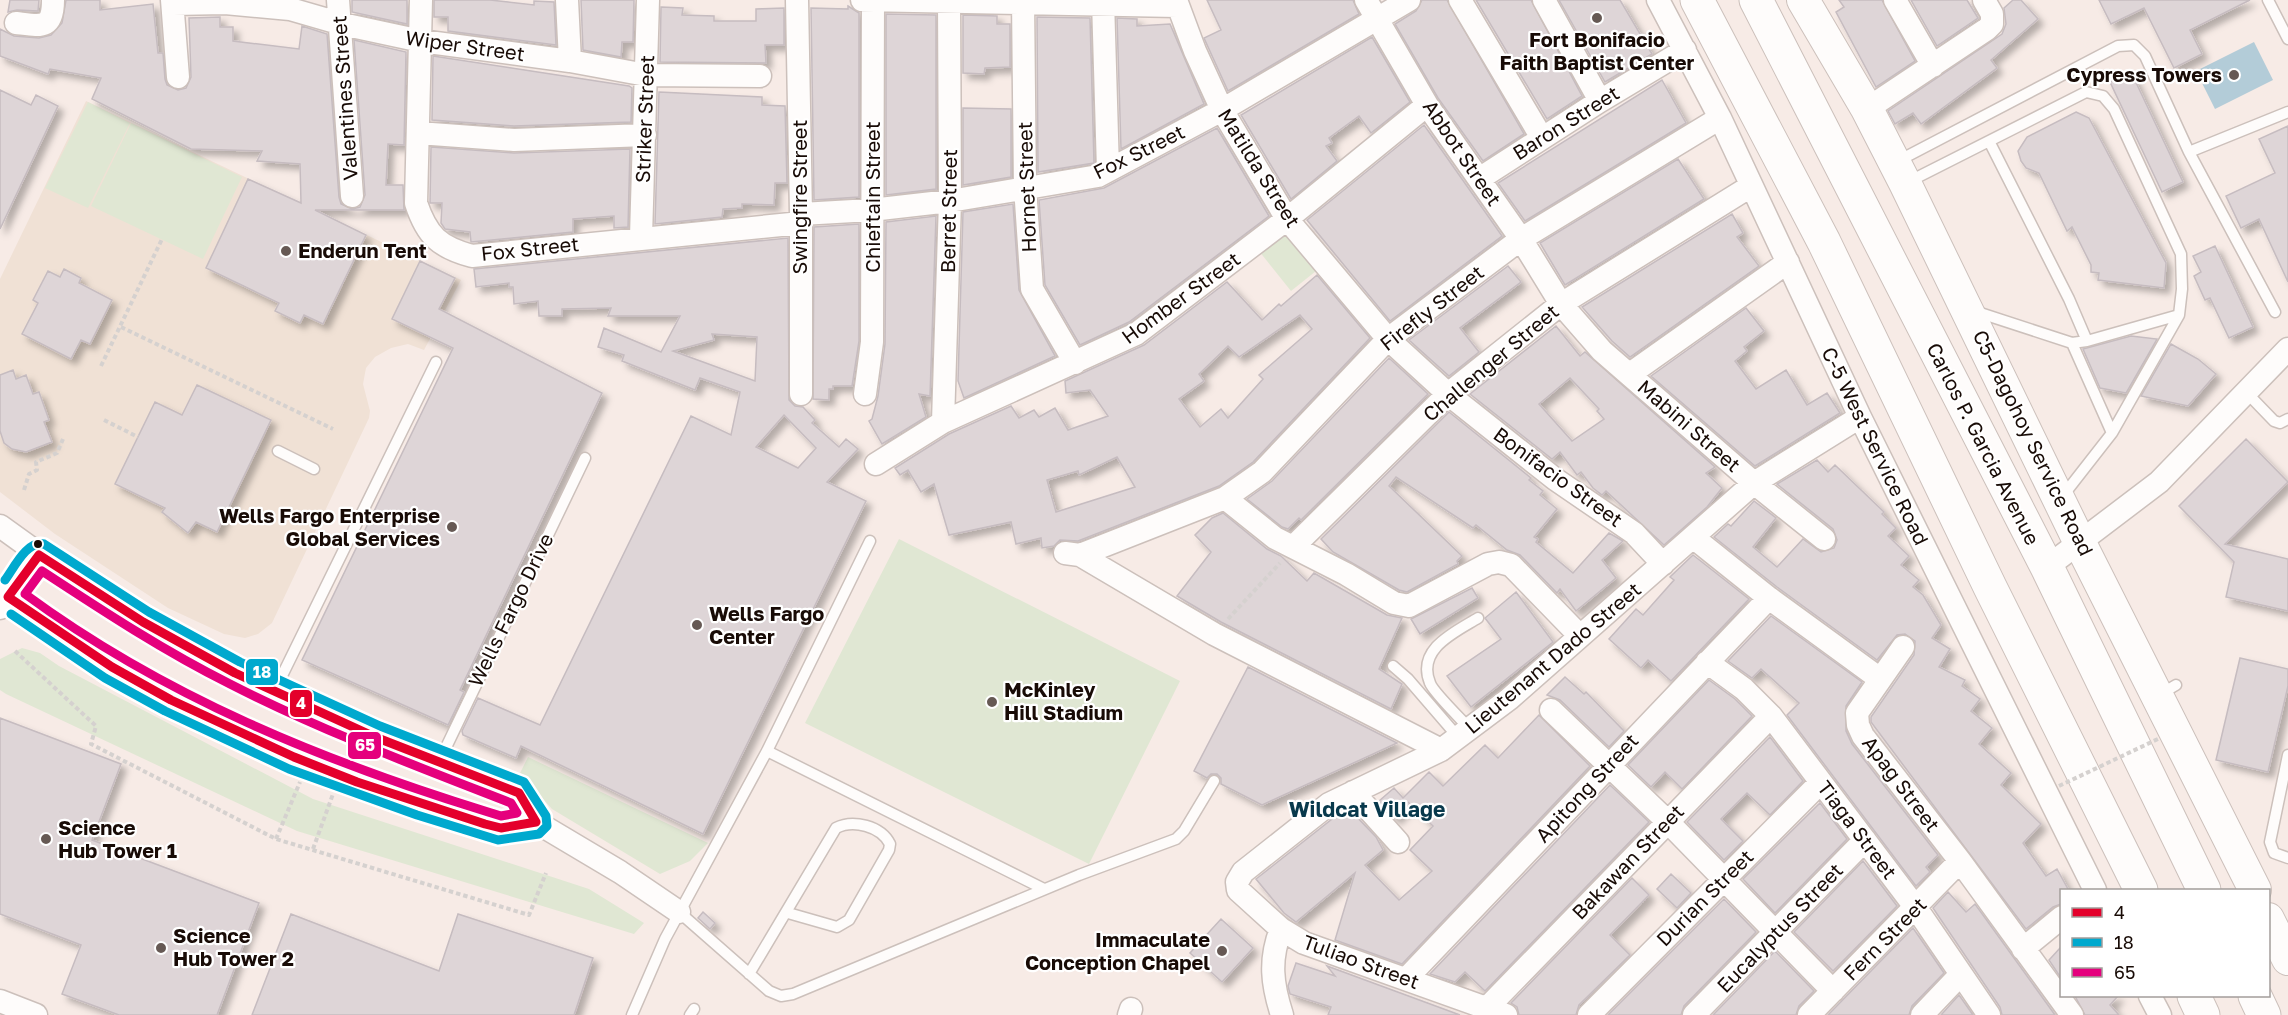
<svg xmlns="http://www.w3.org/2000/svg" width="2288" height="1015" viewBox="0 0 2288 1015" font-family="'Golos Text',sans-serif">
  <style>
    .education { fill: #f0e1d5 }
    .green { fill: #e0e7d3 }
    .water { fill: #b3ccd8 }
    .building { fill: #ded5d7; stroke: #c6bcc0; stroke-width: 1.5; fill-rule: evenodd; filter: url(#shadow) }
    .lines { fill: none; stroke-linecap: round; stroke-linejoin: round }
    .service-casing { stroke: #ccc0bb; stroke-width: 13 }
    .minor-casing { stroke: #ccc0bb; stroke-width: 25 }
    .secondary-casing { stroke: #ccc0bb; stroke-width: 34 }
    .primary-casing { stroke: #ccc0bb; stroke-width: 35 }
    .path { stroke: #d5d1cf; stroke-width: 4; stroke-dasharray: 4.5 3; stroke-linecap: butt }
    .service { stroke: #fefcfb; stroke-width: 10 }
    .minor { stroke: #fefcfb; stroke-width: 22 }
    .secondary { stroke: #fefcfb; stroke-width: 32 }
    .primary { stroke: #fefcfb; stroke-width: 33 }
    .path-bridge { stroke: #d5d1cf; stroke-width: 4; stroke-dasharray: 4.5 3; stroke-linecap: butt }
    .bus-1-casing { stroke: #fff; stroke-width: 14 }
    .bus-2-casing { stroke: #fff; stroke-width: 14 }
    .bus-3-casing { stroke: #fff; stroke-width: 14 }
    .bus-1 { stroke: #e4002b; stroke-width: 9 }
    .bus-2 { stroke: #00a9ce; stroke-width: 9 }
    .bus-3 { stroke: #e5007d; stroke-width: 9 }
    .poi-dot { fill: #665954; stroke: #fff; stroke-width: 2 }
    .bus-dot { fill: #180b06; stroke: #fff; stroke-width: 2 }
    .labels { text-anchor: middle; stroke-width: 4.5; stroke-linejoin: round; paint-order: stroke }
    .poi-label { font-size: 20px; font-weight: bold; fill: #180b06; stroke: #fff; text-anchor: start }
    .street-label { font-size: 20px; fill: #180b06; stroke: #fff }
    .neighbourhood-label { font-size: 21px; font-weight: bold; fill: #08394c; stroke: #fff }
    .line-badge { stroke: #fff; stroke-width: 2 }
    .badge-label { font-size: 16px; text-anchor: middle; font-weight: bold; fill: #fff }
  </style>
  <defs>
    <filter id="shadow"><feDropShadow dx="5.5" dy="5.5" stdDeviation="3" flood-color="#0004"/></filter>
  </defs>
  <rect width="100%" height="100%" fill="#f7ebe6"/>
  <path class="education" d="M86,101L461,280L424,350L408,344L391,348L375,357L366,368L363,384L370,411L369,418L272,623L258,634L245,638L224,634L168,608L55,534L0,492V279Z"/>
  <path class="green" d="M88,102L130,123L88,208L45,188Z
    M131,123L242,177L203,259L91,206Z
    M1289,227L1321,267L1291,291L1259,251Z
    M899,539L1180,681L1089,864L805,723Z
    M22,648L40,653L59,666L313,799L589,889L644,923L634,934L297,831L6,694L0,690V659Z
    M528,757L708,843L690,861L660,874L552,809L520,773Z"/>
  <path class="water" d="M2254,42L2273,80L2215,109L2196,71Z"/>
  <path class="building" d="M10,0H39L38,11L17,10L8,12Z
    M66,0H100V10L153,4L158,53H163L165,79L167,85L178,90L186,88L191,77L189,18L220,17V27H233V41L299,49L302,26L327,34L339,197L341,204L352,209L360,207L365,195L354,40L406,52L404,145L388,144L386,185H403L404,210H315L366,235L323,324L304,315L300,323L275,311L279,303L206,268L248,179L301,203L300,164L257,161L262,151L191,149L92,99L101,78L50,69L48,74L0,56V29L14,36L39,38L51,35L62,23Z
    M352,0H407V24L352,12Z
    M434,0H490L534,5V1L554,2L556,45L448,31V17H434Z
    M581,0H634L633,42H622L621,57L583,50Z
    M1207,0H1353L1359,14L1228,91L1204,38L1221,30Z
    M1422,0H1447L1524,134L1483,161L1438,98L1395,24L1416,11Z
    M1476,0H1531L1582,96L1547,119Z
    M1559,0H1620L1652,54L1605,82Z
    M1839,0H1882L1915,61L1876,87L1836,12L1844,7Z
    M1911,0H1967L1978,18L1937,46Z
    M2013,0H2021L2038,19L1991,60L1997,68L1921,124L1913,113L1895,124L1888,111L2002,34L2006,24L2004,8Z
    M2099,0H2250L2190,30L2202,54L2174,68L2144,8L2111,24Z
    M848,6L859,13V197L814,200L811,8L848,9Z
    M661,7L683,8L682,15L714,16V21H756V9L784,8V45H765L766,63L660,62Z
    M886,14L936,15V189L886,195Z
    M963,15L997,16V24H1010V67L985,68L984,74L963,73Z
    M1037,17L1090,18L1094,163L1038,172Z
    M1117,18L1137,19V26L1170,24L1204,104L1121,149Z
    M1372,37L1410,102L1371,133L1359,116L1329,138L1332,143L1326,146L1337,161L1291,199L1241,115Z
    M433,56L629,86L632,88L631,122L514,126L432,120Z
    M2131,72L2183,182L2162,192L2110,82Z
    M1662,80L1686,123L1525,221L1498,183Z
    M0,90L31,105L36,95L58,106L0,229Z
    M659,92L762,97V105L785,106L787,183H775L774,205L742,204V208L723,209L722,217L655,224Z
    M963,108L1011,109V177L963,185Z
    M2076,112L2089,118L2166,263L2164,288L2098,280L2099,273L2091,272V265L2072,227L2067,231L2039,173L2026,168L2021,161L2018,151L2027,137Z
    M1424,125L1502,236L1390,321L1307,220Z
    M2288,126V282L2259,219L2241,228L2226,196L2275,173L2259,139Z
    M1217,128L1269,216L1129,322L1080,345L1045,285L1039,200L1104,188Z
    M431,147L514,153L630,149L628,227L614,228V216L573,219V232L471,242L470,232L445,229L441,223L442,203H430Z
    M1678,159L1704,199L1565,285L1540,243Z
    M1013,204L1019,290L1055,356L964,398L958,381L963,212Z
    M1732,214L1743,233L1737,237L1759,266L1630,357L1612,341L1582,307Z
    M936,216L930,396L919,394L926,417L882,444L869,421L872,419L878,396L885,344L886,222Z
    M859,224V341L852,386H833V389H829V400L813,399L814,227Z
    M788,238L789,400L795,406L803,407L815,420L812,423L839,447L846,439L858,449L827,482L866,501L703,834L521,746L516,758L463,735L462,731L478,698L540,725L691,416L731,435L740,392L700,378L695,390L622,361L624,355L598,347L604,328L661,352L680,316H608L611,308L562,309V316H539L538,301L514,304L513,287H509V283L476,287L474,269ZM712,334L757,337L755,381L673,351L714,340ZM784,415L816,448L798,468L756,447Z
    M2215,246L2253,327L2229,338L2210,298L2205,300L2194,276L2201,272L2193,256Z
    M420,261L455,278L439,309L602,393L460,690L464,692L448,725L302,660L453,348L392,319Z
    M1508,266L1521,282L1460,328L1479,352L1449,376L1409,340Z
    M64,269L81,278L79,283L112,300L90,344L81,340L71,359L22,334L38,303L33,300L48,271L60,277Z
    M1317,275L1370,338L1253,462L1219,486L1078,541L1060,540L1054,546L1042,548L1041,538L1016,544L1011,522L949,535L934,484L921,492L908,470L900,475L895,468L949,434L1011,406L1019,418L1034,410L1039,417L1055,408L1068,430L1108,416L1090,390L1066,393L1065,381L1144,345L1227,282L1262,320L1279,304L1281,306ZM1300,315L1312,329L1259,375L1263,379L1228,418L1221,409L1200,427L1179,399L1204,381L1199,374L1228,346L1239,357ZM1117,457L1135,487L1056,512L1047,480L1078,471L1079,475Z
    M1746,308L1764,331L1744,347L1747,351L1735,361L1756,389L1786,370L1807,405L1827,393L1840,413L1755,466L1651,376Z
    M1556,326L1580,356L1585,352L1715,467L1706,473L1722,488L1707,507L1664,545L1606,491L1602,495L1593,488L1581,472L1577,475L1560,452L1552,459L1470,394ZM1570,378L1599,409L1597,411L1604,419L1572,441L1539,404Z
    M2131,336L2157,339L2126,393L2100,388L2083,349Z
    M2171,344L2198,359L2216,374L2188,406L2141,396Z
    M1389,358L1428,394L1301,520L1299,518L1288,529L1282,527L1247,499L1272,481Z
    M13,370L16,379L26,375L33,394L39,392L49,420L44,422L52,442L26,452L12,449L4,443L0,431V375Z
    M197,385L271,420L217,532L196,522L188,533L162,512L165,508L115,484L155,402L182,415Z
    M1449,412L1531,478L1529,480L1543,491L1540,495L1557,509L1534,537L1538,539L1536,542L1573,573L1609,533L1623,541L1602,560L1616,578L1576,611L1560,589L1557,593L1520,555L1507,550L1476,525L1473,528L1396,477L1389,486L1462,556L1457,561L1458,564L1407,592L1399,590L1333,552L1321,539Z
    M2246,439L2288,482L2225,544L2288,559V611L2226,597L2234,562L2179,506Z
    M1817,460L1828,472L1835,465L1884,512L1882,514L1896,528L1888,536L1909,556L1901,565L1919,580L1913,587L1923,595L1941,625L1932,638L1950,649L1939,667L1965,680L1962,686L1980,699L1971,711L1992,728L1979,744L2011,773L2001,785L2041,824L2023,843L2046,876L2057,869L2069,891H2061V904L2053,907L2026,929L1871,722V717L1914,655L1915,641L1905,634L1897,635L1877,660L1777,587L1714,537L1728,524L1731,526L1754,501L1776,518L1753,547L1777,567L1803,539L1821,552L1834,548L1837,540L1833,529L1777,484Z
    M1223,513L1267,549L1281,556L1307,581L1314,573L1387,615L1402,618L1379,669L1402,684L1391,709L1221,622L1177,596L1211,552L1195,535L1212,518Z
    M1693,555L1749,599L1671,681L1648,660L1641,668L1609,639L1636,609L1643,615L1674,580L1670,577Z
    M1472,588L1478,598L1420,634L1411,619Z
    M1516,592L1553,642L1471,707L1447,676L1501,639L1485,618Z
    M1771,616L1862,682L1846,706V731L1852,744L1938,855L1926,867L1930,872L1916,886L1787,715L1799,703L1761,669L1752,678L1728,661Z
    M2240,658L2288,669V686L2268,772L2216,760Z
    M1248,667L1397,743L1262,805L1221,784V778L1217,774H1211L1207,778L1194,771Z
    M1565,677L1584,694L1586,692L1624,731L1609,747L1560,700L1547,695Z
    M1709,680L1735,699L1752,716L1682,789L1665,772L1651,787L1628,765Z
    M1539,715L1590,766L1402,964L1335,940L1355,873L1296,922L1284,913L1256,879L1336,816L1349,809L1376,837L1383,850L1365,865L1399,900L1432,871L1410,850L1433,826L1408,802L1410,804L1395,819L1379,801L1394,788L1403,798L1429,772L1443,786L1485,745L1498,758Z
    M0,718L121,764L92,840L259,903L217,1015H119L62,994L81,945L0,914Z
    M1770,737L1803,781L1770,815L1747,793L1721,819L1743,841L1724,860L1687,822Z
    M1610,785L1649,822L1485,991L1465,972L1455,982L1430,974Z
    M1820,803L1847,839L1775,913L1743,879Z
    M1863,861L1897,906L1833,971L1794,932Z
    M1671,874L1691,893L1677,908L1657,889Z
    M1632,878L1649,895L1610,935L1630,955L1579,1005L1576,1015H1519L1517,1007L1511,1003Z
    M1948,892L1966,912L1975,904L2055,1015H2002L2000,1007L1933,908Z
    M1724,899L1756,932L1684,1006L1681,1015H1608Z
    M703,912L715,923L710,929L698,918Z
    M291,914L439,971L458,914L593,958L574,1015H252Z
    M1221,919L1253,948L1222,982L1190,953Z
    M1913,928L1944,973L1912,1006L1909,1015H1828Z
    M2061,947V978L2049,960Z
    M1775,951L1814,991L1799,1006L1796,1015H1713Z
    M1296,963L1335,976L1327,966L1460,1015H1328L1331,1007L1290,994L1288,986Z
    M1959,995L1973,1015H1941Z
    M2075,996H2118L2110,1005L2119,1015H2085Z"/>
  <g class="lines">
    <defs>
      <path id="service" d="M2268,0L2288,39
        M2189,152L2288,112
        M1896,162L2118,46L2134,45L2145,56L2189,152L2275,312
        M1908,182L2086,92L2103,96L2114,109L2181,254L2182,289L2179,315L2112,433
        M1974,311L2072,343L2087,341L2069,299L1989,141
        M2087,341L2179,315
        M2246,392L2274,421L2280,423L2288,419
        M278,451L314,469
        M2062,497L2112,433L2072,343
        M1393,666L1408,679L1458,737
        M274,692L436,362
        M2159,695L2176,685
        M1470,729C1461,719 1433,692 1430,683C1416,649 1455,632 1478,618
        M767,751L1044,889
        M2288,755L2270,842L2274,853L2288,858
        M439,762L585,458
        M679,912L769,991L781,996L793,994L1079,875L1176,839L1184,831L1214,781
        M749,974L836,828C853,819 881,826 890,844L889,850L849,920L837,927L788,913
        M632,1015L665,939L767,751L870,541
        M690,1015L694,1009"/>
      <path id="minor" d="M172,0L178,77
        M338,0L352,196
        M421,0L416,203C427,236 439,247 472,256L801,223
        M567,0L570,61
        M797,0L801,214V394
        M862,0L1177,6
        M1023,0L1025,187L1032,289L1075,363
        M1103,0L1108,170
        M1176,0L1195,51L1222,110L1287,219L1388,339L1448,394L1555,479L1634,533L1663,564
        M1366,0L1427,105L1521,239L1561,304L1602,351L1754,483L1824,539
        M1460,0L1542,138
        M1544,0L1600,101
        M1658,0L1720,118L1860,417L2095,890
        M1895,0L1933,66
        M173,4L225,3L290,9L342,24L421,41L570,61L646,75L760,76
        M16,23C41,26 53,30 53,0
        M1867,109L1987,29L1992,24V14L1984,0
        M418,133L514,140L645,135
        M1479,179L1600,101L1685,50
        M801,214L871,210L950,201L1098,176L1222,110L1409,0
        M641,237L648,0
        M1630,374L1788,262
        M865,394L872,342L873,0
        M943,422L950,201L949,0
        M876,464L943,422L1136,334L1287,219L1427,105
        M1225,498L1275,538L1346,574L1394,603L1409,606L1488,564L1499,562L1511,565L1580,636
        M0,526L57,567L143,622L235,673L375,737L519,793L536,822L620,872L679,912
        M1694,538L1769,598L1880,679
        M1294,546L1448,394L1561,304L1751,186
        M1065,553L1080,555L1225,498L1262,472L1388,339L1521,239L1720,118
        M1080,555L1214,634L1441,750
        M2047,567L2159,482L2288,349
        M0,591C143,703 313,773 485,824L501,828L536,822
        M0,608L39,555
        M1903,647L1857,713L1858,725L1863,736L1960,861L2072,1015
        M1707,662L1744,689L1771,716L1916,908L1989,1015
        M1551,710L1667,821L1833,991
        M1353,792L1398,842
        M1281,929C1269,960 1272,984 1282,1015
        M2023,949L2062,917
        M1406,979L1769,598
        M2150,996L2160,1015
        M0,1001L36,1015
        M1487,1008L1771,716
        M1129,1015L1131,1009
        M1506,1015L1304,943L1281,929L1238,890L1237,882L1243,872L1329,804L1441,750L1509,699L1754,483L1860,417
        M1589,1015L1821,782
        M1694,1015L1865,840
        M1809,1015L1960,861
        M1922,1015L1961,974"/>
      <path id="secondary" d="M1803,0L1867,109L1905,183L2080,543L2255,890
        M2268,919L2288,959"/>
      <path id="primary" d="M1697,0L1824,242L1990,587L2141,890
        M1756,0L2047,567L2204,890
        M2194,996L2203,1015
        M2255,996L2264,1015"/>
    </defs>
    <use href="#service" class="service-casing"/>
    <use href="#minor" class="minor-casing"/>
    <use href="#secondary" class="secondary-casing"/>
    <use href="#primary" class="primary-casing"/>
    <path class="path" d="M121,327L333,429
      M101,366L162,239
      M104,420L138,437
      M24,490L29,474L37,470L36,462L57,453L63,439
      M1228,619L1280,563
      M15,651L96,726L91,744L276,839L529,915L546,873
      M276,839L300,782
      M313,849L333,794"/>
    <use href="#service" class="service"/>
    <use href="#minor" class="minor"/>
    <use href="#secondary" class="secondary"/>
    <use href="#primary" class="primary"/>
    <path class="path-bridge" d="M2059,786L2160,738"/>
    <defs>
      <path id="bus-1" d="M39,555L143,622L235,673L375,737L519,793L536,822L501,828L485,824L357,782L294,757L171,700L112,667L8,597Z"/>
      <path id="bus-2" d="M5,580C14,568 27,540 44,544L149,612L240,662L380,726L524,782L546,816L547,826L539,834L498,840L417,815L289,769L165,711L105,678L11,614"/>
      <path id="bus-3" d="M42,571C103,611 164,651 230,684C320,730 416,766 511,803L517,813L501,816L488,812C323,761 165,697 25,594Z"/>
    </defs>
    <use href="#bus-1" class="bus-1-casing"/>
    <use href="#bus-2" class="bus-2-casing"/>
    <use href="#bus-3" class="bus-3-casing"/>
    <use href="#bus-1" class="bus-1"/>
    <use href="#bus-2" class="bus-2"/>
    <use href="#bus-3" class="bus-3"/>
  </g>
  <g class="poi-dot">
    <circle cx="1597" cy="18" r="6"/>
    <circle cx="2234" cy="75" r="6"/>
    <circle cx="286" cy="251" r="6"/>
    <circle cx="452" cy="527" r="6"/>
    <circle cx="697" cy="625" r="6"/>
    <circle cx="992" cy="702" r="6"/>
    <circle cx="46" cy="839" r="6"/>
    <circle cx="161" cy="948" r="6"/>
    <circle cx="1222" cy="951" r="6"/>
  </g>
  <circle class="bus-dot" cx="38" cy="544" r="5"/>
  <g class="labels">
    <g class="poi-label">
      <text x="1597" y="47" text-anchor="middle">Fort Bonifacio<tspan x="1597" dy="23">Faith Baptist Center</tspan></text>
      <text x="2222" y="82" text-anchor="end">Cypress Towers</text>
      <text x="298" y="258">Enderun Tent</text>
      <text x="440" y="523" text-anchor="end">Wells Fargo Enterprise<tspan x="440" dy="23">Global Services</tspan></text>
      <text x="709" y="621">Wells Fargo<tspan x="709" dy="23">Center</tspan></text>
      <text x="1004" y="697">McKinley<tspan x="1004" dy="23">Hill Stadium</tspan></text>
      <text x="58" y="835">Science<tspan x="58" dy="23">Hub Tower 1</tspan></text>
      <text x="173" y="943">Science<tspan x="173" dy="23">Hub Tower 2</tspan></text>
      <text x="1210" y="947" text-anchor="end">Immaculate<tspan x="1210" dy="23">Conception Chapel</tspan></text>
    </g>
    <g class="street-label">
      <text transform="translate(465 46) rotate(8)" y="7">Wiper Street</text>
      <text transform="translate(345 98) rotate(-94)" y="7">Valentines Street</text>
      <text transform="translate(645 119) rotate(-88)" y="7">Striker Street</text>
      <text transform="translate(1566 123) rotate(-32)" y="7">Baron Street</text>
      <text transform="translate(1139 152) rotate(-26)" y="7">Fox Street</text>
      <text transform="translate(1462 153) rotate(56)" y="7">Abbot Street</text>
      <text transform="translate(1259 168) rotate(58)" y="7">Matilda Street</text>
      <text transform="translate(1027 187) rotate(-92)" y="7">Hornet Street</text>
      <text transform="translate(800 197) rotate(-90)" y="7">Swingfire Street</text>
      <text transform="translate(873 197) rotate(-90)" y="7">Chieftain Street</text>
      <text transform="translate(949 211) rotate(-89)" y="7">Berret Street</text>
      <text transform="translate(530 249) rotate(-6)" y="7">Fox Street</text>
      <text transform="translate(1181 298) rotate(-36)" y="7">Homber Street</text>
      <text transform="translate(1432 308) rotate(-38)" y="7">Firefly Street</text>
      <text transform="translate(1491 363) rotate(-40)" y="7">Challenger Street</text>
      <text transform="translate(1689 426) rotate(41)" y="7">Mabini Street</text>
      <text transform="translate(2033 443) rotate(64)" y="7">C5-Dagohoy Service Road</text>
      <text transform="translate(1983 444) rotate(63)" y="7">Carlos P. Garcia Avenue</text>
      <text transform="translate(1875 446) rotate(64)" y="7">C-5 West Service Road</text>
      <text transform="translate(1558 477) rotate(36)" y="7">Bonifacio Street</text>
      <text transform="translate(511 610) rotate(-64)" y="7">Wells Fargo Drive</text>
      <text transform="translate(1553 658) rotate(-40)" y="7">Lieutenant Dado Street</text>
      <text transform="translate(1901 784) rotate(53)" y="7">Apag Street</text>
      <text transform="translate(1587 788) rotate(-47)" y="7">Apitong Street</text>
      <text transform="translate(1857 830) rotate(53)" y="7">Tiaga Street</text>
      <text transform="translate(1628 862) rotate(-46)" y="7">Bakawan Street</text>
      <text transform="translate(1705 898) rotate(-45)" y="7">Durian Street</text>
      <text transform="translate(1780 928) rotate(-46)" y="7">Eucalyptus Street</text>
      <text transform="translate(1885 939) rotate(-45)" y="7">Fern Street</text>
      <text transform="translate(1361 962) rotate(20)" y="7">Tuliao Street</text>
    </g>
    <g class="neighbourhood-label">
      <text x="1367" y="817">Wildcat Village</text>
    </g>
  </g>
  <g class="line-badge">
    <rect x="245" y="658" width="34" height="28" rx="6" fill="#00a9ce"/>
    <rect x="289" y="689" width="24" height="29" rx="6" fill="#e4002b"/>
    <rect x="347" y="731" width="35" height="29" rx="6" fill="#e5007d"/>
  </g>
  <g class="badge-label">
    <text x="262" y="678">18</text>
    <text x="301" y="709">4</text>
    <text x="365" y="751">65</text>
  </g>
  <rect x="2060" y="889" width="210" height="108" fill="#ffffff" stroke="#a39d9b" stroke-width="1.5"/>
  <rect x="2072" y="908" width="30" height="9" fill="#e4002b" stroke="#a39d9b" stroke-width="1.5"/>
  <text x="2114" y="919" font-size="18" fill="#180b06">4</text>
  <rect x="2072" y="938" width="30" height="9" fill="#00a9ce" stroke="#a39d9b" stroke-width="1.5"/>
  <text x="2114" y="949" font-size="18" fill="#180b06">18</text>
  <rect x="2072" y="968" width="30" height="9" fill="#e5007d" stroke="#a39d9b" stroke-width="1.5"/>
  <text x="2114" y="979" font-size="18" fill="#180b06">65</text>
</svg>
